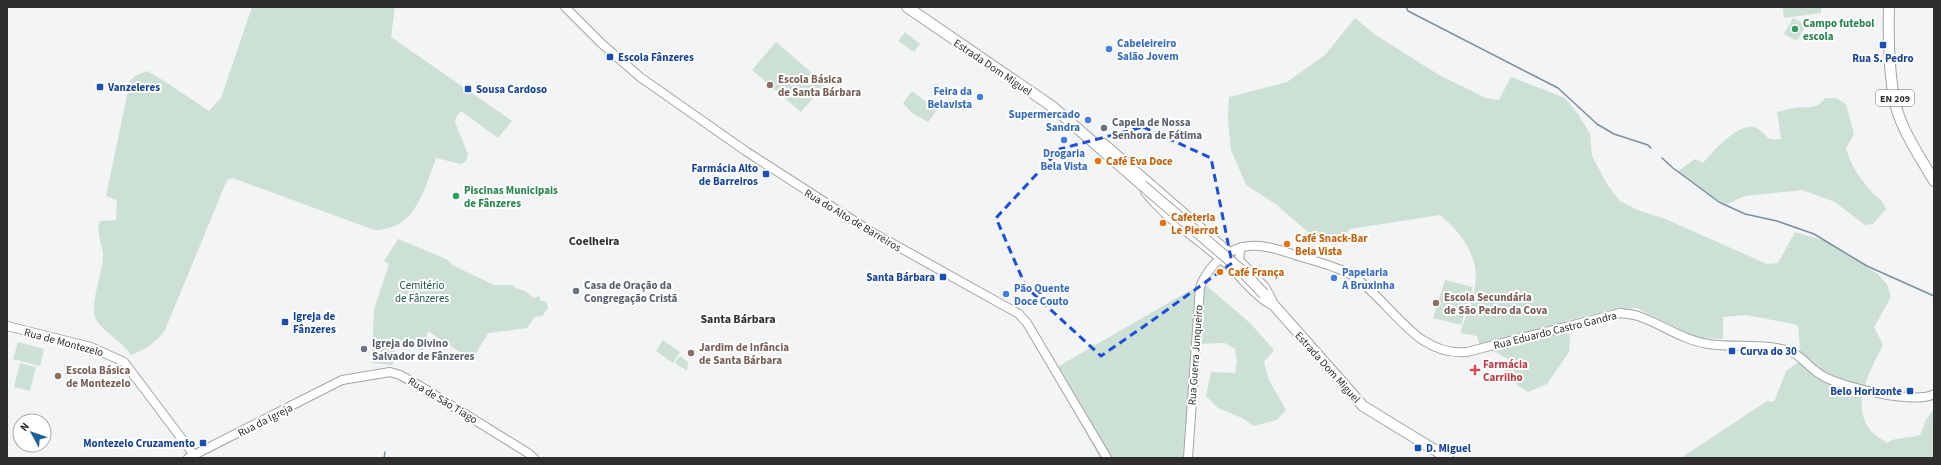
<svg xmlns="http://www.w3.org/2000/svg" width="1941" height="465" viewBox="0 0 1941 465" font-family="'Source Sans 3',sans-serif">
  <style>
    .green { fill: #cce0d5 }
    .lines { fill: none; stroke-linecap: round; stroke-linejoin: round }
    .stream { stroke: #7b909c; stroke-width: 1.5 }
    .tertiary-casing { stroke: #a3a4a6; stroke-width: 10 }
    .primary-casing { stroke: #a3a4a6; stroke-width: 12 }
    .tertiary { stroke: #fff; stroke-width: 8 }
    .primary { stroke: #fff; stroke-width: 10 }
    .primary-bridge-casing { stroke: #a3a4a6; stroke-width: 12; stroke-linecap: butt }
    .primary-bridge { stroke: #fff; stroke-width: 10 }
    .marked { fill: none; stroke: #1d4ed8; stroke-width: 3; stroke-dasharray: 8 5; stroke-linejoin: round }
    .leisure-dot { fill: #2e9e5b; stroke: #fff; stroke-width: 1.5 }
    .transit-dot { fill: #1a4fb4; stroke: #fff; stroke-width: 1.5 }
    .shop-dot { fill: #3f7fe0; stroke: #fff; stroke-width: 1.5 }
    .education-dot { fill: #8d6e63; stroke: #fff; stroke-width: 1.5 }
    .worship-dot { fill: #6b7280; stroke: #fff; stroke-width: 1.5 }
    .food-dot { fill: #e8710a; stroke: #fff; stroke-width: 1.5 }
    .health-dot { fill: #e0444e; stroke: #fff; stroke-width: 1.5 }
    .labels { text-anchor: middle; stroke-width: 4; stroke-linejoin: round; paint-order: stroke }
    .shield { fill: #fff; stroke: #6d6d6d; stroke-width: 1 }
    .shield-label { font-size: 10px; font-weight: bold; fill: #2e2e2f }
    .leisure-label { font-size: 11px; font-weight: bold; fill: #27864d; stroke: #fff; text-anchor: start }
    .shop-label { font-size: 11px; font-weight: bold; fill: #366cbe; stroke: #fff; text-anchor: start }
    .transit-label { font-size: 11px; font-weight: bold; fill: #164399; stroke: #fff; text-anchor: start }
    .street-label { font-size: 11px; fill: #2e2e2f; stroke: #fff }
    .education-label { font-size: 11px; font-weight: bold; fill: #785e54; stroke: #fff; text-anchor: start }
    .worship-label { font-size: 11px; font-weight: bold; fill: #5b616d; stroke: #fff; text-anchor: start }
    .food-label { font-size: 11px; font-weight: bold; fill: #c56008; stroke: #fff; text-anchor: start }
    .park-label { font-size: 11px; fill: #205740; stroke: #fff }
    .health-label { font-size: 11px; font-weight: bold; fill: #be3a42; stroke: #fff; text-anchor: start }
    .neighbourhood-label { font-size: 12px; font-weight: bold; fill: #2e2e2f; stroke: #fff }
  </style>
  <rect width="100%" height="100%" fill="#f2f4f6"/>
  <path class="green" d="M252,7H395L391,37L512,121L498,138L461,111L456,117L455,122L468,154L466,161L461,164L436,158C424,190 416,230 374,230L233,178L227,180L165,330C155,343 146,349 131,355C123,342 99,329 95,317C90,301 103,274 103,256C103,244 95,233 100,221L116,220L117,200L106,196L130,81L135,76L147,71L164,81L209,111L221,98Z
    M1783,7H1821V13L1784,18Z
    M1355,18L1374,34L1439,75L1486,98L1499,100L1511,77L1565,98L1578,114L1590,134L1592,156L1607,184L1620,201L1640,211L1663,218L1767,264L1778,263L1795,232L1826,241L1878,274L1887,284L1891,297L1874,327L1883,345C1871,370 1850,403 1870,430C1874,435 1882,439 1887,443C1897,436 1909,439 1920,435L1926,420L1934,409V458H1681L1767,401L1774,402L1786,371L1801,360L1798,325L1747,315L1723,317V339L1696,338L1637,308L1611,310L1566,321L1570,336L1569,352L1547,384L1528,392L1518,386L1503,369L1508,359L1479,343L1477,336L1460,333C1465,318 1473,302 1475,286C1480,257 1461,232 1440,215L1350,229L1336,245L1310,234L1277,205L1246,185L1231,150L1228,120L1229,97L1287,82L1325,55Z
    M1793,18L1806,25L1797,41L1784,34Z
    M905,32L920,44L914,52L898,41Z
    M776,42L825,84L801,112L752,70Z
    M912,91L937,110L928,122L912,113L903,103Z
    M1825,98H1836L1846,104L1854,134L1846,148C1851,167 1858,175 1870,190C1878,199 1881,197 1886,209L1873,224L1865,225L1835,202L1802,190L1745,196L1727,204L1713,198L1678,171L1695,159L1703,163C1713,152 1741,118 1758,129C1769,136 1765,141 1781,139L1777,112C1782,111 1787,109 1793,108C1805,106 1817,111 1825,98Z
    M398,239L448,260L452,265L494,285H514L515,288L525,291L534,298L539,296L541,301H546L548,308L542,316L535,317L527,328L488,333L472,360L428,331L423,351L396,341L393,365L372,363L374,309L389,264L384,261Z
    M1445,280L1473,287L1461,325L1433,318Z
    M1207,286L1251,324L1274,350L1264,362L1269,380L1286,410L1277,420L1253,426L1244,419L1218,408L1206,396L1211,372L1235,373L1237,361L1235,349L1225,343L1191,344L1184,458H1100L1052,373L1059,366L1189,291Z
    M663,340L680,352L673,363L656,351Z
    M18,342L44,349L40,366L13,359Z
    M680,356L688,362L687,371L675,363Z
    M20,363L36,367L30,391L14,387Z"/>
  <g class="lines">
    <path class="stream" d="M1406,7L1408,11L1558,88L1597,124L1614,134L1648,145L1651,148
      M1662,158L1673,168L1719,202L1745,214L1777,221L1814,234L1867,266L1934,296
      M384,458L385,452"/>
    <defs>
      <path id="tertiary" d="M565,7L602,44L640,77L747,152L870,231L1019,314L1027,323L1107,458
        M1096,145L1104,143L1229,252
        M1145,192C1169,222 1202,242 1230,267C1244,280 1254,295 1270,304
        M1242,247L1240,251L1239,260L1265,287L1272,300
        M7,326L91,347L124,362L194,455
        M188,458L342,380L390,372L400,375L420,386L528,453L534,458
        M1188,458L1200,287C1208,267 1226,248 1249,246C1267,244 1288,253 1305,258C1321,263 1339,267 1353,276C1392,302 1415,357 1467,352L1620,313C1626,314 1632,314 1638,316C1662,324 1682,340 1708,344C1734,348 1761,343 1786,350C1802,354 1809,369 1823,376C1841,387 1917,405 1934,394"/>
      <path id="primary" d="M907,7L1053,107L1142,185
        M1889,7C1888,37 1889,89 1899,116C1907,139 1922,160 1934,181
        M1264,294L1363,406L1448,458"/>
    </defs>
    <use href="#tertiary" class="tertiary-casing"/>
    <use href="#primary" class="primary-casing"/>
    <use href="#tertiary" class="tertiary"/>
    <use href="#primary" class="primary"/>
    <defs>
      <path id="primary-bridge" d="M1142,185L1241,270L1264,294"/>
    </defs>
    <use href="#primary-bridge" class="primary-bridge-casing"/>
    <use href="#primary-bridge" class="primary-bridge"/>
  </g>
  <path class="marked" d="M1143,127L1211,158L1232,263L1153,320L1101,356L1026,287L996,218L1060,149Z"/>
  <g class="leisure-dot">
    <circle cx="1795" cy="29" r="4"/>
    <circle cx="456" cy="196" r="4"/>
  </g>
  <g class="transit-dot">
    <rect x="1879" y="41" width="8" height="8" rx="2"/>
    <rect x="606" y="53" width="8" height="8" rx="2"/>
    <rect x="96" y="83" width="8" height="8" rx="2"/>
    <rect x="464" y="85" width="8" height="8" rx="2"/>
    <rect x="762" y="170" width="8" height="8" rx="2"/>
    <rect x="939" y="273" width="8" height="8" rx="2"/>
    <rect x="281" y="318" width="8" height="8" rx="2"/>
    <rect x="1728" y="347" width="8" height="8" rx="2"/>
    <rect x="1906" y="387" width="8" height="8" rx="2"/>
    <rect x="199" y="439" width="8" height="8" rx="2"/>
    <rect x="1414" y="444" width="8" height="8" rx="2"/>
  </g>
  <g class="shop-dot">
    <circle cx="1109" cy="49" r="4"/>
    <circle cx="980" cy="97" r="4"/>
    <circle cx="1088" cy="120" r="4"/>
    <circle cx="1064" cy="140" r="4"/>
    <circle cx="1334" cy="278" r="4"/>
    <circle cx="1006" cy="294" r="4"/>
  </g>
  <g class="education-dot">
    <circle cx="770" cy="85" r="4"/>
    <circle cx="1436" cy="303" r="4"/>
    <circle cx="691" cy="353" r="4"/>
    <circle cx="58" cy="376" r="4"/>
  </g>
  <g class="worship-dot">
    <circle cx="1104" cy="128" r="4"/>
    <circle cx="576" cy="291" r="4"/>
    <circle cx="364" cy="349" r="4"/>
  </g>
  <g class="food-dot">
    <circle cx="1098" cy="161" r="4"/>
    <circle cx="1163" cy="223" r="4"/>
    <circle cx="1287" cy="244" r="4"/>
    <circle cx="1220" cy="272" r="4"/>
  </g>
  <path class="health-dot" d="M1473 364h4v4h4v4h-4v4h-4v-4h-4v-4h4z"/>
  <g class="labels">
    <rect class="shield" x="1876" y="90" width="38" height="16" rx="3"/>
    <g class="shield-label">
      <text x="1895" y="102">EN 209</text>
    </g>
    <g class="leisure-label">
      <text x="1803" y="27">Campo futebol<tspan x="1803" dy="13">escola</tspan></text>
      <text x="464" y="194">Piscinas Municipais<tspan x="464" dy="13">de Fânzeres</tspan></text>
    </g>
    <g class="shop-label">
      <text x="1117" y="47">Cabeleireiro<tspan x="1117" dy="13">Salão Jovem</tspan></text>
      <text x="972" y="95" text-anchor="end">Feira da<tspan x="972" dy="13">Belavista</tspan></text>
      <text x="1080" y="118" text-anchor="end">Supermercado<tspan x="1080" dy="13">Sandra</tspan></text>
      <text x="1064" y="157" text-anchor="middle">Drogaria<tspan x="1064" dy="13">Bela Vista</tspan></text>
      <text x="1342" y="276">Papelaria<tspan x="1342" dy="13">A Bruxinha</tspan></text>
      <text x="1014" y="292">Pão Quente<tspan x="1014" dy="13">Doce Couto</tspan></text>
    </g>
    <g class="transit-label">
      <text x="618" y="61">Escola Fânzeres</text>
      <text x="1883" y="62" text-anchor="middle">Rua S. Pedro</text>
      <text x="108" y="91">Vanzeleres</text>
      <text x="476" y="93">Sousa Cardoso</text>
      <text x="758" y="172" text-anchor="end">Farmácia Alto<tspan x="758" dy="13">de Barreiros</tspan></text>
      <text x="935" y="281" text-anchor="end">Santa Bárbara</text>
      <text x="293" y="320">Igreja de<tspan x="293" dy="13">Fânzeres</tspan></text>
      <text x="1740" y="355">Curva do 30</text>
      <text x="1902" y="395" text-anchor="end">Belo Horizonte</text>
      <text x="195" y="447" text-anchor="end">Montezelo Cruzamento</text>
      <text x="1426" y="452">D. Miguel</text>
    </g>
    <g class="street-label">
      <text transform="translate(993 67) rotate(34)" y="4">Estrada Dom Miguel</text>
      <text transform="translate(853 220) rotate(31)" y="4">Rua do Alto de Barreiros</text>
      <text transform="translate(1555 330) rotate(-14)" y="4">Rua Eduardo Castro Gandra</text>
      <text transform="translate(64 342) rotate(15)" y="4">Rua de Montezelo</text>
      <text transform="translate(1195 355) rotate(-86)" y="4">Rua Guerra Junqueiro</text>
      <text transform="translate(1328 367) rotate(48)" y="4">Estrada Dom Miguel</text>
      <text transform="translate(443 400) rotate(31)" y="4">Rua de São Tiago</text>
      <text transform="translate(265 420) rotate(-27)" y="4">Rua da Igreja</text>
    </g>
    <g class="education-label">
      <text x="778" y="83">Escola Básica<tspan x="778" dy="13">de Santa Bárbara</tspan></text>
      <text x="1444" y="301">Escola Secundária<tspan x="1444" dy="13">de São Pedro da Cova</tspan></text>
      <text x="699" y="351">Jardim de Infância<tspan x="699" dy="13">de Santa Bárbara</tspan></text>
      <text x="66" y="374">Escola Básica<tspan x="66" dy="13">de Montezelo</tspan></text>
    </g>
    <g class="worship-label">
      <text x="1112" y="126">Capela de Nossa<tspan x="1112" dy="13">Senhora de Fátima</tspan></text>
      <text x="584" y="289">Casa de Oração da<tspan x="584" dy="13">Congregação Cristã</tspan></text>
      <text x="372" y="347">Igreja do Divino<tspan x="372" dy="13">Salvador de Fânzeres</tspan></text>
    </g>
    <g class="food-label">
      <text x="1106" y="165">Café Eva Doce</text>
      <text x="1171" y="221">Cafeteria<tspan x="1171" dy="13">Le Pierrot</tspan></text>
      <text x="1295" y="242">Café Snack-Bar<tspan x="1295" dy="13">Bela Vista</tspan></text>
      <text x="1228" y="276">Café França</text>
    </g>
    <g class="park-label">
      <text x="422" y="289">Cemitério<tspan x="422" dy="13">de Fânzeres</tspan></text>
    </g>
    <g class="health-label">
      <text x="1483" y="368">Farmácia<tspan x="1483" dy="13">Carrilho</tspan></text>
    </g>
    <g class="neighbourhood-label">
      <text x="594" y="245">Coelheira</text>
      <text x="738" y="323">Santa Bárbara</text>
    </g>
  </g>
  <rect width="1941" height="465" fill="none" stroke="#2e2e2f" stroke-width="16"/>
  <g transform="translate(32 433) rotate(310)"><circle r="19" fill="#ffffff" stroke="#ababac"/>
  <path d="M0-3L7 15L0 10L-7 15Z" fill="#1e6297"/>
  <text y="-6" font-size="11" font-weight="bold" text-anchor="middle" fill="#2e2e2f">N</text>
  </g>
</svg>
